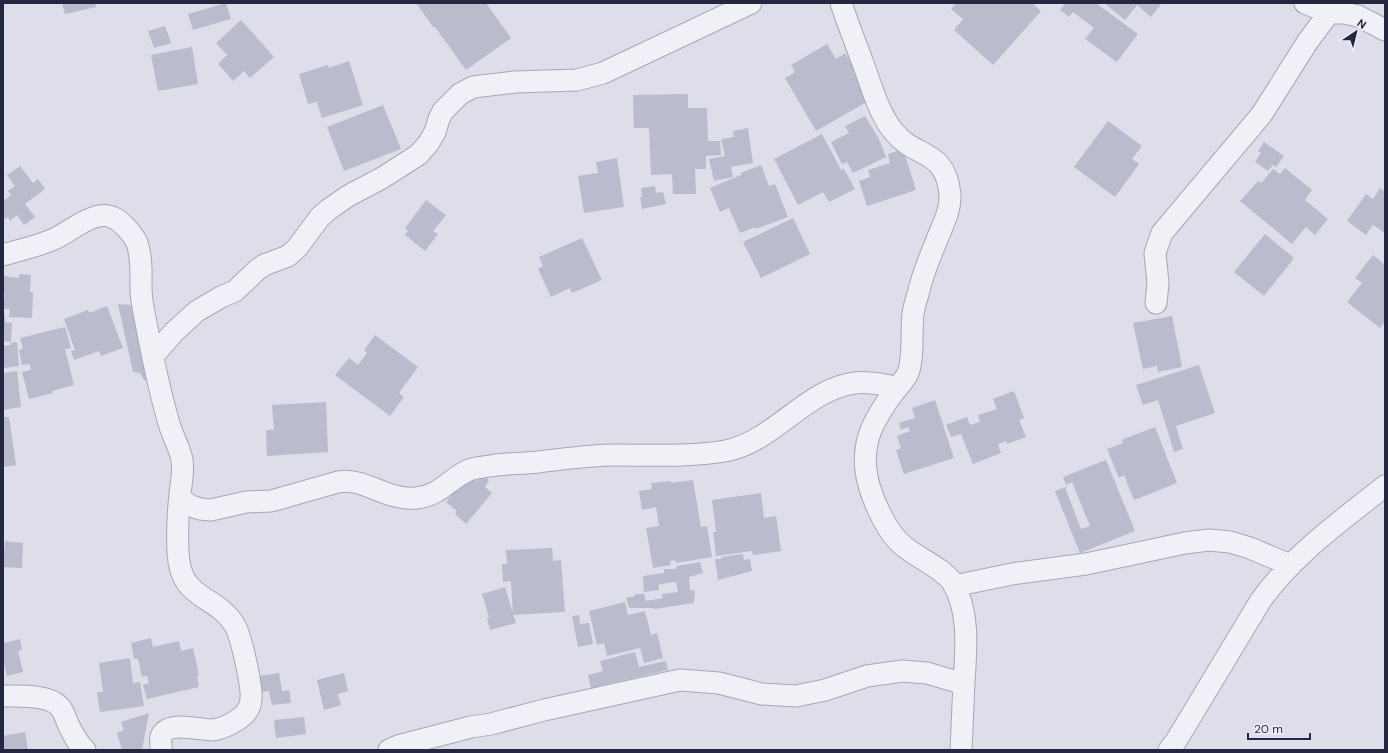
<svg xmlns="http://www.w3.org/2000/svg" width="1388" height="753" viewBox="0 0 1388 753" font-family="'DM Sans',sans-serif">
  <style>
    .building { fill: #babbcc }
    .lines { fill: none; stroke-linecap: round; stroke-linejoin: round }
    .street-casing { stroke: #a6a7b7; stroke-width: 23 }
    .street { stroke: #f0f1f7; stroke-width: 21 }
  </style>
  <rect width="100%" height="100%" fill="#dddee9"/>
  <path class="building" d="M62,3H95L96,7L65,14Z
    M226,3L231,19L193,30L188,14Z
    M416,3H486L511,38L466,70L435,27L434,28Z
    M956,3H1032L1041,11L993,65L954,30L963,19L951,9Z
    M1065,3H1096L1138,34L1117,62L1085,39L1094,28L1073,12L1069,17L1060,10Z
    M1104,3H1162L1151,17L1137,5L1125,20Z
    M241,20L274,57L250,78L244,71L233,81L218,64L227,55L216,43Z
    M165,26L171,43L154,48L148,31Z
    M827,44L836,59L845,53L872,99L816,131L785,78L795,72L791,65Z
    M192,47L198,84L158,91L151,55Z
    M349,61L363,105L322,118L317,102L308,104L299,74L328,65L329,68Z
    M688,94V108H707L708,141H720L721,155L706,156V169H695L696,194H673L672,174L651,175L649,128H634L633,95Z
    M383,105L401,149L344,171L327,127Z
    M865,116L879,139L886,157L853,173L847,162L842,164L831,142L849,133L845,126Z
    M1108,121L1142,146L1132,159L1139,164L1115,197L1074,167Z
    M748,128L753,163L731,167L733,177L714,181L709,159L725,156L721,139L734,137L733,131Z
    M822,134L841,170L844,169L855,189L829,202L823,192L798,205L774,159Z
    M1264,142L1284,156L1276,167L1273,165L1268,171L1255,162L1261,153L1258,151Z
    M903,149L916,190L867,206L859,181L870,177L868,170L890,163L888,154Z
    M617,158L624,207L584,213L578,176L598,173L596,162Z
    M761,165L769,186L775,184L788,217L756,229L755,227L740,233L729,208L720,212L710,188L741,175V173Z
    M20,166L33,183L38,179L45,189L25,204L35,217L24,225L17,215L10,221L8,217L3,220V197L5,200L11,195L8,191L15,186L7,175Z
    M1285,168L1312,190L1305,200L1328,219L1315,235L1306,227L1292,244L1240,201L1258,181L1261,183L1273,169L1280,174Z
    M655,186L656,193L663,192L666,204L642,209L640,197H642L641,188Z
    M1380,188L1385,192V233L1373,225L1366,235L1347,221L1366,194L1373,199Z
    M426,200L446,215L433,231L438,234L425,251L405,235L408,231L405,228Z
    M793,218L810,254L761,278L743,242Z
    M1265,234L1294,258L1264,296L1234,272Z
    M582,238L602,280L572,293L570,288L551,297L538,269L543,266L539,257Z
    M1373,255L1385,265V321L1380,328L1347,302L1362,283L1355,278Z
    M19,274L31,275L30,292H33L32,318L9,317L10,309H3L5,294H3V276L19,278Z
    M118,304L130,305L135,316L153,381L144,380L140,373L133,372Z
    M107,306L123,348L101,356L99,351L74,360L71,351L75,350L64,319L88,310L89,313Z
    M3,315H5V322L12,323L11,342L3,341Z
    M1172,316L1182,367L1158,372L1157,366L1143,369L1133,323Z
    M65,327L71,348L65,349L74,385L52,391L53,393L29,399L22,372L31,370L30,364L22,365L19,350L23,349L20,338Z
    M375,335L418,367L399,393L404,397L390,416L335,375L349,358L358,365L367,353L364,350Z
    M17,342L19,366L4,368L3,346L11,345L10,343Z
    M1199,365L1215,413L1176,426L1183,449L1174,452L1158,400L1143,405L1136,385Z
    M17,371L21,407L3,410V373Z
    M1014,391L1024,418L1019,420L1026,437L1007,444L1006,441L998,444L1001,453L973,464L961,434L951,437L946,425L967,417L970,425L980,422L978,415L997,409L993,399Z
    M935,400L954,458L904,474L896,450L901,448L897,436L910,431L908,427L901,430L899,423L915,418L912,408Z
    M326,402L328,452L267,456L266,430H274L272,405Z
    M3,417H9L16,465L3,467Z
    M1155,427L1177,483L1134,500L1124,475L1119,478L1107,449L1123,443L1121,440Z
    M1106,460L1135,531L1080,553L1055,491L1065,487L1081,529L1090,526L1072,482L1066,485L1063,477Z
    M468,475L477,481L482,475L489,480L485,487L492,493L466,524L455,514L457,511L446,502Z
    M693,480L701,527L707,526L712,557L676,563L675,560L670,561L671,565L653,568L646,528L659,526L656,507L642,510L639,491L652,489L651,483L671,481V483Z
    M761,493L764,518L776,516L781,551L753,555L752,551L716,556L713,532H716L712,500Z
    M5,541L23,543L22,568L3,567Z
    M552,548L553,561L561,560L565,612L513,615L511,581L503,582L502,564H507L506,550Z
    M743,554L744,560L750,559L752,571L718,580L715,559H722L721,557Z
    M700,562L703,573L689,577L690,590L695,591L694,603L655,609L652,608H629L626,598L635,596V594H644L646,601L663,598L662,594L678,592L676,582L659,584V590L644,592L643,576L664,573V569H676L677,566Z
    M505,587L516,623L490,630L487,618L489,617L482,594Z
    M625,602L628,615L645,611L651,635L657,633L663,658L644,663L640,648L607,656L604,643L597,645L589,611Z
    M579,615L580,624L589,623L593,644L578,647L572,616Z
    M151,638L153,647L179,641L181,651L193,648L199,675H197L199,687L147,699L143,685L149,683L147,676L142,677L138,659H134L131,643Z
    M20,639L22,650L18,651L23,672L7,676L3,659V643Z
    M635,652L639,667L666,661L668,670L591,688L588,675L603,671L600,661Z
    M130,658L133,683L140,682L144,706L100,712L97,692H103L99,663Z
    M279,673L282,691L289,690L291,703L272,705L269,691L261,692L259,676Z
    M344,673L348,691L338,694L341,705L324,710L317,680Z
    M149,713L142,750H122L117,733L124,730L121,722Z
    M304,717L306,734L276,738L274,720Z
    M25,732L28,750H3V736Z"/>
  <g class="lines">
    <defs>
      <path id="street" d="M841,3C848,24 856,45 864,66C872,88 879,114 894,132C916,159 945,148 950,194C951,211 942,226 936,242C929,259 922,276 918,294C916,300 914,307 913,314C911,331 914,357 908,373C904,381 898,387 893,393C875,418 862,439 866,471C869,494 887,535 906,548C920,559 944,569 953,583C970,613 966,650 964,682C963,705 962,727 961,750
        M1305,3L1329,13H1344L1358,16L1385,30
        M3,255C20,250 38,246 54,239C67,233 81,221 95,217C101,215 108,215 114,218C122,222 133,234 137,243C142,258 141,273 141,288C141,300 144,312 146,323C152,355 159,388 168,420C171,433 180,448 182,460C184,471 181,483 180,494C178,513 177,533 178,552C180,601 214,593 234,624C241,634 252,686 251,698C251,706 247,713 240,718C233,723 222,729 212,730C200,730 173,722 164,732C158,737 162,744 161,750
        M1156,303L1158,283L1155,253L1162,233L1262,114L1308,41L1329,13
        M153,356L174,332L197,311L221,297L235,291L257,270L264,265L288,256L297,248L320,217L328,210L348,196L382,178L418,155L428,144L435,132L439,119L443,111L460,94L473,87L515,82L577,80L603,73L751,3
        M180,498L191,506L200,509L211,510L246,502L271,501L338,482C364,477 387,501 416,498C440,496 450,478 469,470C475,468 484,467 490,466C506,463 522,464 538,462C564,459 590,455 616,455C653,455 689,457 725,451C774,442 806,389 855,383C869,381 884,385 897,387
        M954,586L1012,574L1086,564L1185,543L1209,540L1230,542L1250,548L1290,565
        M3,696C19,696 49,694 60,707C64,712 66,719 68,724C73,734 77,743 85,750
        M389,750L398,746L471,727L491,724L544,710L680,680L719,683L762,694L796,696L825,690L867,676L902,671L927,673L964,684
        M1169,750L1176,741L1261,600C1294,554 1341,521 1385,486"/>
    </defs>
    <use href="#street" class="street-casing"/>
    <use href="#street" class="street"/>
  </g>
  <rect width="1388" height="753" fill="none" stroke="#252741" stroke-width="8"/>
  <g transform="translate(1356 32) rotate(35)" stroke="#edeef6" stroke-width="3" paint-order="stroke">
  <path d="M0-3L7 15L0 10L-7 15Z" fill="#252741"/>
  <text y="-6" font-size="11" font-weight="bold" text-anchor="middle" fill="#252741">N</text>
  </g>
  <path d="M1248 733v6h62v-6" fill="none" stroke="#252741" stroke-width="2"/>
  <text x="1254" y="733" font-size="12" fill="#252741" stroke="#edeef6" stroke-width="3" paint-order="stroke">20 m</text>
</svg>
